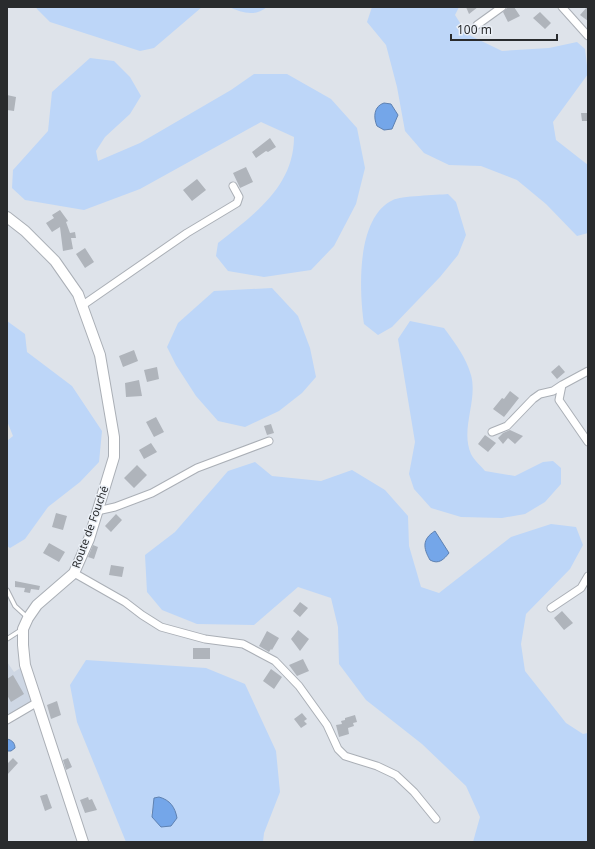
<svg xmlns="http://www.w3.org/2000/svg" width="595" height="849" viewBox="0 0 595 849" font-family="'Noto Sans',sans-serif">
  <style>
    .built { fill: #ced7e4 }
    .green { fill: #bdd6f8; fill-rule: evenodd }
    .water { fill: #74a6e9; stroke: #5e81b1 }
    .building { fill: #afb4bb }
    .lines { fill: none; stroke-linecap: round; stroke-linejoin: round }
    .service-casing { stroke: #aaafb6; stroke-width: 5.5 }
    .minor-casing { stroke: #aaafb6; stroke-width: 9 }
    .secondary-casing { stroke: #aaafb6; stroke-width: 12 }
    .service { stroke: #fff; stroke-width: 3.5 }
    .minor { stroke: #fff; stroke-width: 7 }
    .secondary { stroke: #fff; stroke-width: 10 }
    .labels { text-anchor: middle; stroke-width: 3; stroke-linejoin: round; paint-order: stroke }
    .street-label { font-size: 11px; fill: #292b2d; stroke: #ebf0f7 }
  </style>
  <rect width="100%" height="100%" fill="#dee3ea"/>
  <path class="built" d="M7,662L14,672L22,667L33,702L7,716Z"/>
  <path class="green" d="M36,7H202L154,48L140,51L50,22L37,9Z
    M229,7H267C255,17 242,13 229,7Z
    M372,7H459L455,15L467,34L502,51L549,48L577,42L585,49L588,74L553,122L556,140L588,165V233L577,236L546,204L517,180L481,166L449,165L424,153L405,131L397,87L386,45L367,22Z
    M90,58L114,61L130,77L141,96L130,114L105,137L96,151L98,161L140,143L231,90L254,74H287L331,99L357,128L365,168L356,204L334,246L311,270L264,277L228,271L216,256L218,243C253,215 294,187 294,137L261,122L140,189L84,210L25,200L12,188L13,170L48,131L52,92Z
    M448,194L456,202L466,235L458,255L440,277L392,327L378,335L364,324C359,290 356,217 393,200C400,196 437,195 448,194Z
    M272,288L298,316L310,348L316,377L302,393L279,411L245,427L218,421L196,396L176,365L167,347L178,323L214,291Z
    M7,321L25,334L27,352L72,386L102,431L99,462L80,482L48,507L25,539L10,548L7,546V441L13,436L7,421Z
    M410,321L444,328C455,343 466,357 471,375C478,401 460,429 471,454C474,460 481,466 485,471L515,476L543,462L553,461L561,468V484L545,502L525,514L502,518L461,517L431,508L414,489L409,474L415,442L398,339Z
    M255,462L272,476L321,481L352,470L385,490L408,516L409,546L421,587L439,593L511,537L551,524L576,527L583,545L570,569L526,614L521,644L525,671L566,723L583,734L588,733V842H473L480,817L466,786L422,744L366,700L339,664L338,627L331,598L298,587L254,625L197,624L162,610L147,592L145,555L175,532L228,471Z
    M86,660L206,668L245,684L276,751L280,792L264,833L263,842H126L77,722L70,685ZM155,797H159L169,801L151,814Z"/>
  <path class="water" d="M384,103L391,104L398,115L392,129L384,130L377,126C373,117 374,106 384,103Z
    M435,531L449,553C444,559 439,565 430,560C423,548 422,539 435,531Z
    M7,739C12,740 15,743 15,748L11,751H7Z
    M159,797C170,800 175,807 177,818L171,826L161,827L152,817L154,798Z"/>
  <path class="building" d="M466,7H478L469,14Z
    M514,7L520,16L508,22L503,12L507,8Z
    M587,7H588V21L580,15Z
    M540,12L551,23L545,29L533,18Z
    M7,95L16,97L14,111L7,110Z
    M581,113H588V121H582Z
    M270,138L276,147L268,152L266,151L256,158L252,152Z
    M246,167L253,182L240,188L233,173Z
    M197,179L206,190L192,201L183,190Z
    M60,210L68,221L66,222L70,233L75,232L76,238H71L73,249L63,251L60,227L52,232L46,223L54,218L52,215Z
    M85,248L94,262L85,268L76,254Z
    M134,350L138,361L123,367L119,356Z
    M559,365L565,372L557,379L551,372Z
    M157,367L159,379L147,382L144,370Z
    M139,380L142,396L126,397L125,383Z
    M510,391L519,398L504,417L493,409L502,398L504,399Z
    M156,417L164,432L154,437L146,422Z
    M271,424L274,433L267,435L264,426Z
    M510,430L523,436L515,444L508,438L503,444L498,438L503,433Z
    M485,435L496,443L488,452L478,444Z
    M151,443L157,452L144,459L139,450Z
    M137,465L147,475L134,488L124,478Z
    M56,513L67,516L63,530L52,527Z
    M116,514L122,520L111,532L105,526Z
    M49,543L65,552L59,562L43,553Z
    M93,545L98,547L94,559L88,557Z
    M111,565L124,567L122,577L109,575Z
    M15,581L40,586L39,590L31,589L30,593L24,592L25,588L15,587Z
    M300,602L308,608L300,617L293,611Z
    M562,611L573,623L564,630L554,618Z
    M298,630L309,639L300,651L291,639Z
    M267,631L279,638L272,650L271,649L269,652L259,646Z
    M193,648H210V659H193Z
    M303,659L309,671L297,676L289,665Z
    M271,669L282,677L274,689L263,681Z
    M13,675L24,694L11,702L7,695V679Z
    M57,701L61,715L51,719L47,705Z
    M302,713L307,719L304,721L307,724L301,728L294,719Z
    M355,715L357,722L353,723L354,726L348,728L349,734L339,737L336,725L342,724L341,721L345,720V718Z
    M13,758L18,763L7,775V764Z
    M68,758L72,767L66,770L63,760Z
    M47,794L52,808L45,811L40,796Z
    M88,797L89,800L92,799L97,810L85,813L80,800Z"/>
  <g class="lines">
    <defs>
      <path id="service" d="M7,590L15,606L27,617
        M7,639L21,630"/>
      <path id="minor" d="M562,7L588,36
        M477,25L502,7
        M83,305L187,233L237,203L239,197L233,186
        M588,371L562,385L559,400L588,442
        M492,432L507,426L533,399L540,394L553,391L562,385
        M97,511L115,507L152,493L197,468L269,441
        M74,573L125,602L142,615L161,627L205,639L243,644L275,661L299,686L327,725L338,749L345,756L377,766L396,775L414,792L436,819
        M551,608L581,588L588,576
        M7,720L36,703"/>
      <path id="secondary" d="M7,217L25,231L55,261L78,294L100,355L114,437V457L89,539L74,573L37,605L28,618L23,629V645L25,665L83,842"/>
    </defs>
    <use href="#service" class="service-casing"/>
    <use href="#minor" class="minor-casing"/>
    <use href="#secondary" class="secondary-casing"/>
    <use href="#service" class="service"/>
    <use href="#minor" class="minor"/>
    <use href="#secondary" class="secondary"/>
  </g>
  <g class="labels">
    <g class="street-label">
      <text transform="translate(90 527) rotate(-70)" y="4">Route de Fouché</text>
    </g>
  </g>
  <rect width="595" height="849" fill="none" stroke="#292b2d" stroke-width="16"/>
  <path d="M451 34v6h106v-6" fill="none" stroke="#292b2d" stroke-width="2"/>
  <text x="457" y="34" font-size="12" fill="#292b2d" stroke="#ebf0f7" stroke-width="3" paint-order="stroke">100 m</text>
</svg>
